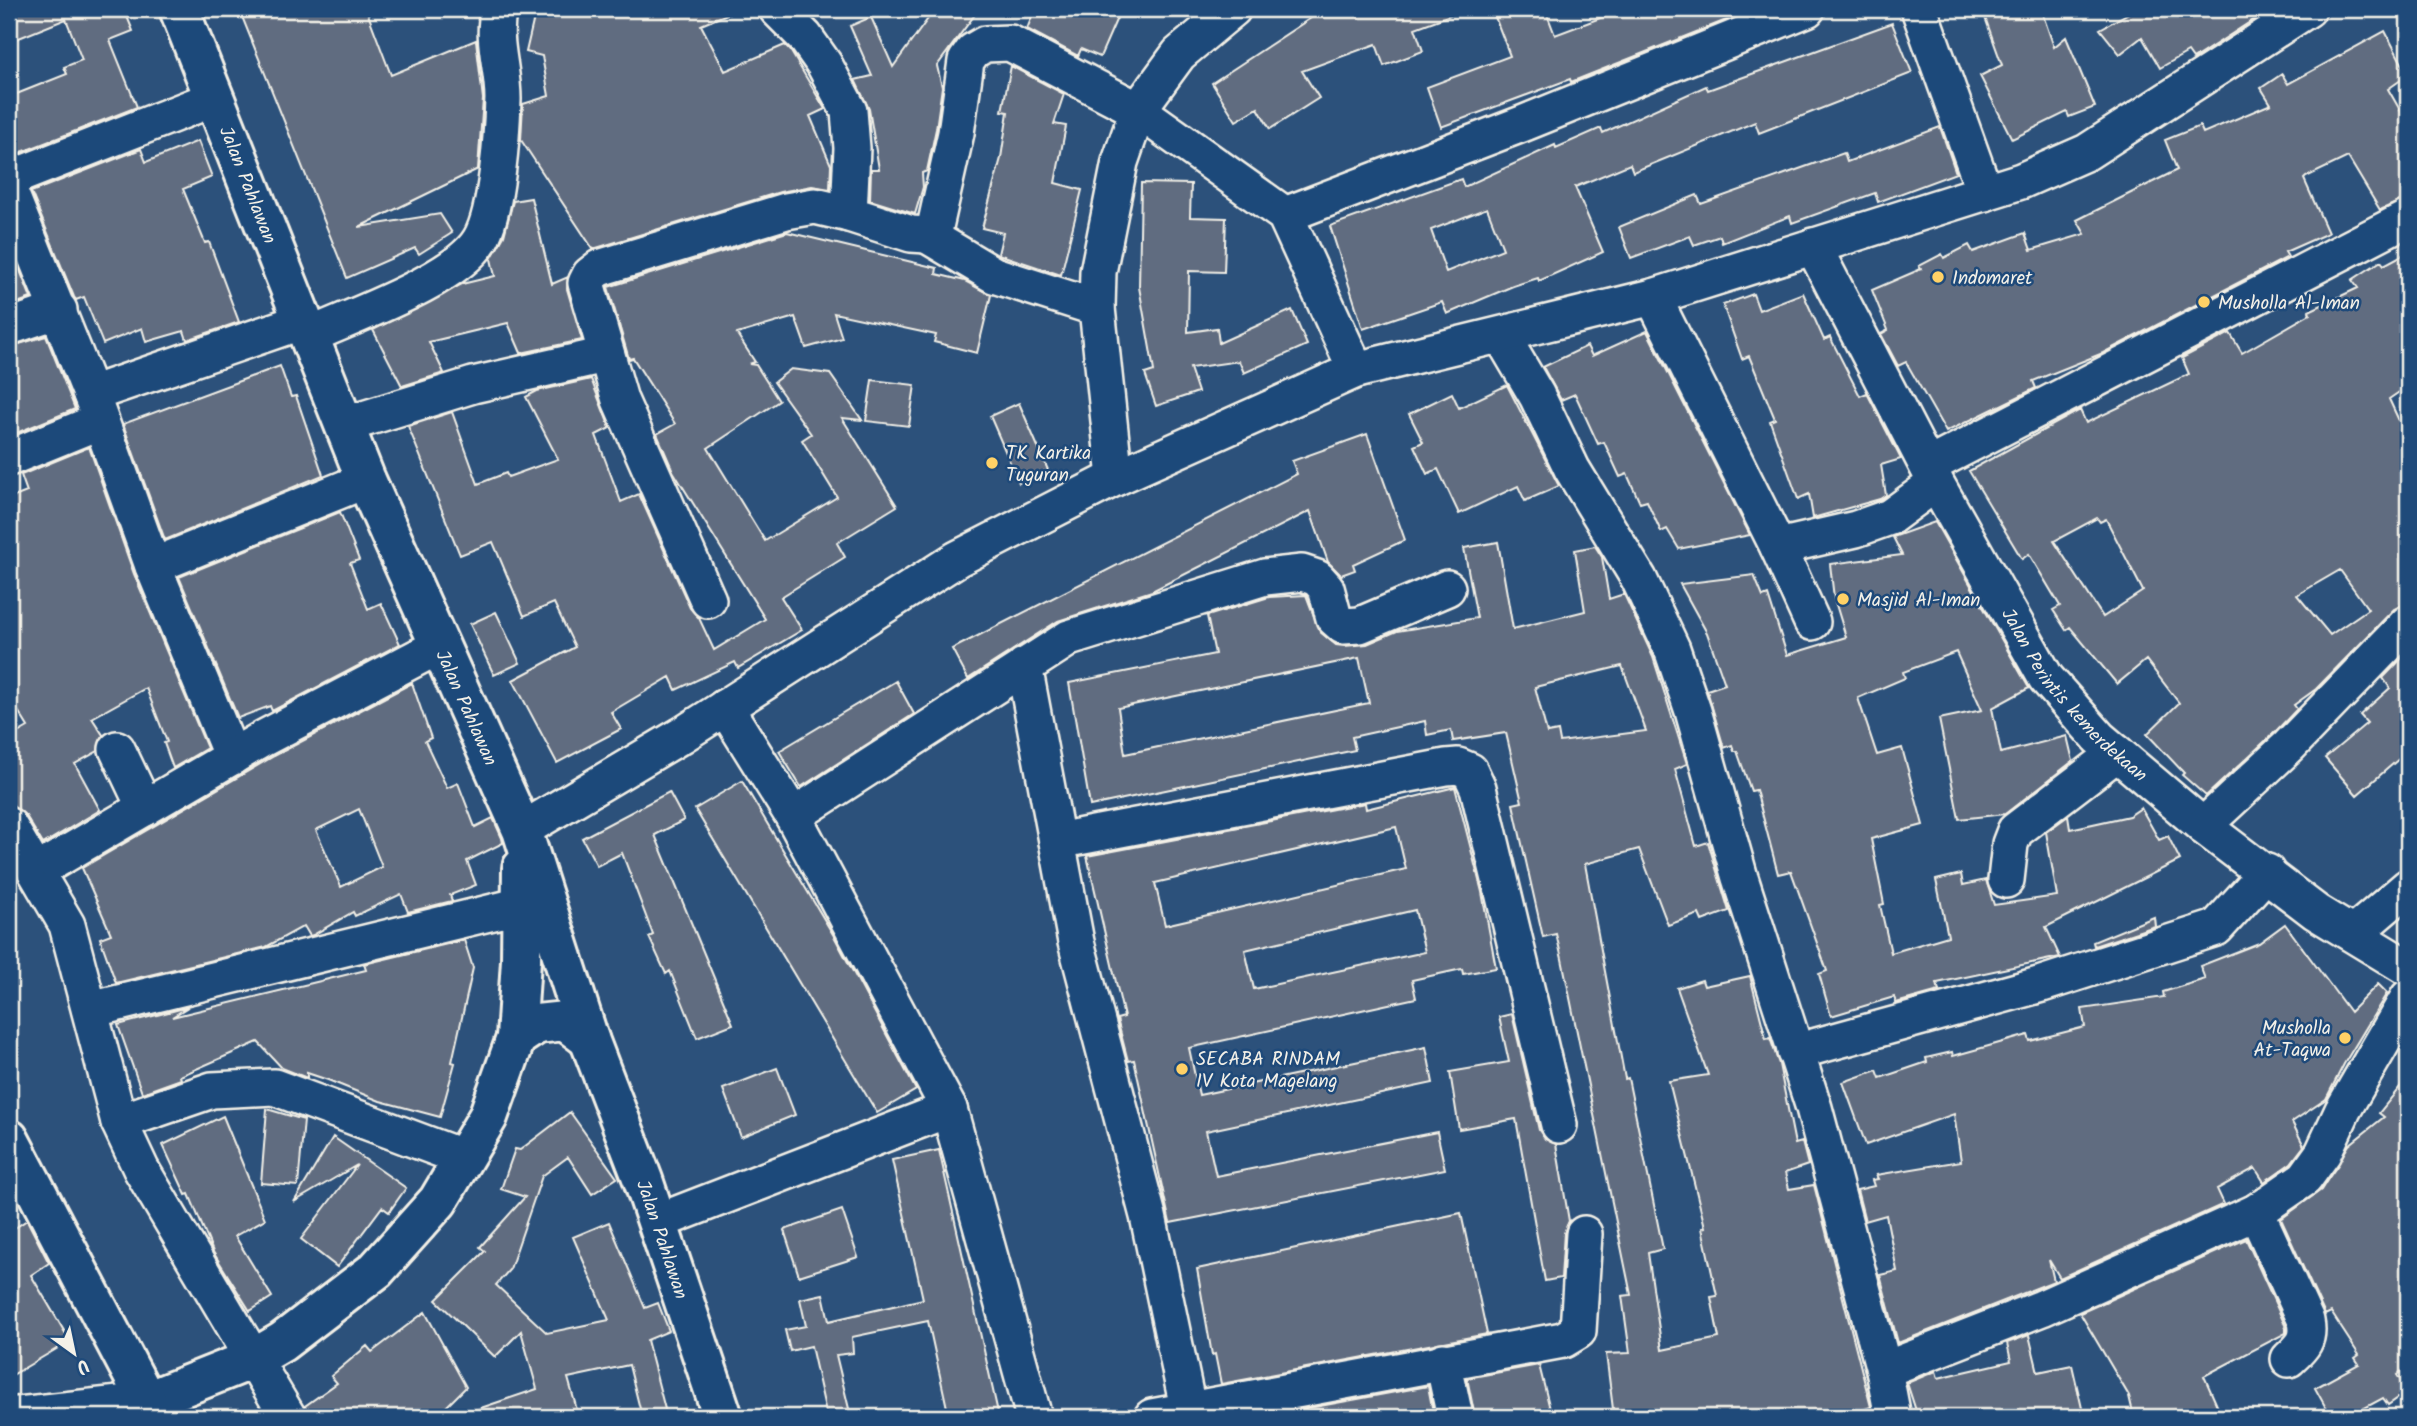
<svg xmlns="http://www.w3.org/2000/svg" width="2417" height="1426" viewBox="0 0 2417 1426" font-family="Kalam,sans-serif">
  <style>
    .building { fill: #606c80; stroke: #f4f1e8; stroke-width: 2; fill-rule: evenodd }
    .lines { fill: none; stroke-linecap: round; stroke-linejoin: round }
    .minor-casing { stroke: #f4f1e8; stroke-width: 40 }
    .major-casing { stroke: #f4f1e8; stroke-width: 44 }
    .highway-casing { stroke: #f4f1e8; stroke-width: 44 }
    .minor { stroke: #1f4a7a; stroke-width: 35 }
    .major { stroke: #1f4a7a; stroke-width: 38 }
    .highway { stroke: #1f4a7a; stroke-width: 38 }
    .poi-dot { fill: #ffd166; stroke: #1f4a7a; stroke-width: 2.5 }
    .labels { text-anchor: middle; stroke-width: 5; stroke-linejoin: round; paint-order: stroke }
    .street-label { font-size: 19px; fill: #f4f1e8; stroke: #1f4a7a }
    .poi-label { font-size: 19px; fill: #f4f1e8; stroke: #1f4a7a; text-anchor: start }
  </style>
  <rect width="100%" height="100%" fill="#2c517b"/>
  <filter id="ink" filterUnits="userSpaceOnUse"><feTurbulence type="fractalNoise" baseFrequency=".0143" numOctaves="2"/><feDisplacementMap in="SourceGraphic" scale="14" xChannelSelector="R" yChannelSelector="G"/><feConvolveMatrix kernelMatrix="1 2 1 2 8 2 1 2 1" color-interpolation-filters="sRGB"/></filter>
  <g filter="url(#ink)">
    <path class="building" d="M9,9H124L133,31L110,40L137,107L9,157V97L67,74L64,67L82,60L66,19L9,42Z
      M239,9H366L391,75L476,40L483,99L478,169L359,227L440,214L452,233L419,254L415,248L347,278Z
      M536,9H739L701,25L725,71L785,45L790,50L825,109L810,116L831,165L830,189L812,186L780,192L593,249L521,140L523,104L549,96L542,56L526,52Z
      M935,9H979L937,66L942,87L936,129L927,171L922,173L923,187L915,214L870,200L871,169H879L869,109L855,80L872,76L850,26L871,17L893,67Z
      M1035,9H1117L1113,16L1117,18L1100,57L1081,49L1078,56L1027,29Z
      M1334,9L1461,11L1415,28L1423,51L1384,66L1376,44L1302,71L1319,98L1270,129L1258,108L1236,121L1212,83L1314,16Z
      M1492,9H1545L1555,35L1624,9H1754L1571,82L1570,79L1441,127L1427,87L1510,56Z
      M1982,9H2041L2054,47L2066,37L2095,107L2069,117L2067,112L2012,139L1980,76L2002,65Z
      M2136,9H2270L2193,59L2188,52L2160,68L2142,37L2120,54L2100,29Z
      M1892,23L1912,73L1759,133L1755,122L1633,172L1630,164L1575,187L1603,252L1539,281L1538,278L1513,286L1447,314L1442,302L1363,329L1330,226L1461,179L1464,187L1555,145L1556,148L1601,128L1603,133L1706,86L1708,90ZM1487,208L1503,249L1446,272L1431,230Z
      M2385,31L2408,75L2388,89L2408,124V198L2380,210L2348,157L2306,177L2304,179L2328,233L2285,252L2288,257L2103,353L2033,381L2036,388L1946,432L1906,362L1898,366L1881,334L1888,330L1872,290L1921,269L1919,266L1942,254L1944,258L1969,245L1973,252L2025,233L2031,250L2085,234L2077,220L2177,170L2165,140L2200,126L2203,133L2271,104L2261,88L2282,74L2288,84Z
      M1011,66L1064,94L1054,124L1066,126L1055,183L1082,190L1061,275L998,254L1003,233L982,228L1001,158L1008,112L1002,111Z
      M1940,127L1956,173L1878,202L1875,193L1792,223L1790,216L1722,243L1720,236L1694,245L1690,236L1631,258L1619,227L1697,195L1701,204L1844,153L1847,162Z
      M198,141L212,177L183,189L205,243L209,242L239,322L187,340L184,331L146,342L142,328L103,344L84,297L76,300L74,297L31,192L141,149L146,162Z
      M1141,183L1191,184L1190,217L1226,218L1224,272L1189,271L1188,332L1217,328L1219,343L1292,310L1307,345L1244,373L1239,361L1190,368L1198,392L1156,406L1145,374L1154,371L1139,287Z
      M531,198L552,284L568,277L567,289L582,340L521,353L508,323L429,342L444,373L402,386L373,330L462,284L495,276L491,259L504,236L513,201Z
      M787,232L937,268L936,274L965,281L991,295L977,353L934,342L936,335L834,313L842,338L806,348L795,317L737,334L755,362L749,364L756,365L779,401L708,448L765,541L837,497L802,440L811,434L774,382L791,369L830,374L862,420L842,418L897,506L837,543L845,557L781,597L802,630L738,668L735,662L676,690L670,677L611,712L621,729L557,763L513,680L575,647L554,603L524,616L493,542L460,555L408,426L452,412L478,484L506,473L508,477L558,459L526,397L537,391L591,379L610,428L596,435L621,502L639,494L690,608L699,618L714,650L765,619L673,471L657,434L675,424L633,358L629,359L608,287Z
      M9,243L31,298L9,306Z
      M2408,252V386L2389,399L2408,440V603L2394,609L2316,689L2294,705L2297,709L2275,732L2206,796L2182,775L2184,773L2147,734L2179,703L2146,660L2117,684L2070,627L2066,630L2053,610L2060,606L2029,554L2022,559L1969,471L2080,410L2086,423L2189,374L2182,358L2230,333L2242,353L2310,314L2309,311L2358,288L2352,280L2381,261L2384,265ZM2097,518L2100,522L2106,519L2143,591L2103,617L2054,541ZM2340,570L2368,609L2330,635L2297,595Z
      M1803,293L1824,340L1830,337L1860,396L1867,393L1901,459L1881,465L1886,495L1880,499L1813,518L1809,494L1798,499L1770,421L1775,419L1749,356L1742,359L1723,305L1753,294L1759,310Z
      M1647,331L1750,535L1679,549L1667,529L1661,532L1647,501L1640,503L1627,474L1620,477L1604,442L1598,444L1575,394L1561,400L1543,367L1587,346L1592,356Z
      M46,336L75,409L9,436V347Z
      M280,366L291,397L296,396L323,475L165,540L123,424Z
      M872,380L915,385L909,426L866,421Z
      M1507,385L1559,486L1525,501L1518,486L1459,514L1438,469L1427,474L1414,446L1423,442L1409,414L1452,393L1459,408Z
      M1019,403L1048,470L1019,483L990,416Z
      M1367,434L1405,540L1353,564L1355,570L1341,575L1328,562L1310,511L1152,591L1058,621L968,679L952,649L1297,474L1292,461Z
      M89,447L134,574L207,748L173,768L164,743L167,742L146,688L92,718L103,735L98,751L75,764L100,810L43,844L26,816L14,807L9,797V738L28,727L9,696V567L14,564L9,549V499L27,492L21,475Z
      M340,512L359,560L350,563L368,609L381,603L400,644L272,711L270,706L238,718L179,577Z
      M1935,522L2029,688L1992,708L2001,753L2067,736L2073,761L2005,814L1959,819L1939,719L1982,710L1956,652L1903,672L1905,678L1858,698L1877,755L1902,748L1923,825L1871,839L1884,904L1880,905L1891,953L1948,936L1936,880L1961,874L1963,885L1986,880L1994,905L2057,896L2046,832L2068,816L2070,829L2129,816L2141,808L2159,840L2168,836L2180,860L2046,927L2060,957L1937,983L1939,991L1896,1003L1894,997L1831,1016L1819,974L1827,971L1791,871L1778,874L1756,790L1751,791L1737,751H1734L1732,745L1724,748L1707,690L1725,684L1707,633L1680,584L1754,575L1763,597L1768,595L1787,655L1846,637L1834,598L1830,564L1902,555L1893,537Z
      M1498,542L1513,629L1585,611L1575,550L1595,546L1602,557L1609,599L1624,594L1653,657L1687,764L1675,769L1696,846L1708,842L1729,911L1702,921L1699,914L1668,925L1639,849L1585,864L1625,1079L1628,1078L1663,1249L1648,1253L1662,1350L1719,1338L1711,1297L1717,1296L1702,1228L1705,1227L1669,1081L1708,1075L1677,988L1702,980L1704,986L1750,976L1766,1039L1770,1038L1779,1064L1795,1144L1802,1142L1808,1165L1785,1173L1789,1189L1814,1185L1871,1407L1839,1417H1614L1606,1354L1630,1353L1622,1296L1631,1295L1562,959L1556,934L1543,937L1513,804L1522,802L1506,733L1453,741L1451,730L1427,735L1425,721L1352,737L1355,750L1090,806L1069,683L1215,654L1207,616L1269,597L1306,595L1320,632L1336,645L1344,646L1367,644L1397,631L1477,618L1464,548ZM1359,658L1369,703L1125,754L1118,708ZM1622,666L1646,731L1560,742L1558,731L1547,733L1535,687Z
      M496,612L520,663L494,675L470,624Z
      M2408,652V751L2357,795L2325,758L2367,723L2360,715L2390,688L2383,678Z
      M896,681L914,714L801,787L779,751Z
      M412,683L431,738L425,741L447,788L458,783L475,827L493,818L502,838L503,843L467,861L476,885L450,895L452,901L408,912L401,894L355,916L353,912L313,935L310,936L304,926L266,947L116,983L100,938L111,934L82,868L274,756ZM359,809L382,867L341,887L316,830Z
      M742,781L834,936L916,1090L877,1113L695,809Z
      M1455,787L1482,892L1496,968L1463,974L1462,969L1412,980L1416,998L1189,1048L1199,1095L1426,1047L1433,1083L1206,1131L1216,1176L1437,1132L1445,1169L1170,1223L1134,1060L1128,1061L1117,1019L1124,1017L1087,856L1365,803L1366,809ZM1396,827L1406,869L1165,925L1155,883ZM1415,910L1425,952L1254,989L1245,950Z
      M669,792L684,820L655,835L733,1024L697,1038L670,971L666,974L649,937L653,935L622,853L597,866L582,838Z
      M2154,917L2155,926L2094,946L2093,942Z
      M2285,924L2350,1012L2378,984L2387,993L2344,1064L2326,1099L2292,1122L2304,1146L2291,1163L2264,1182L2255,1168L2217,1189L2224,1204L2060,1278L2049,1260L2054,1281L1898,1343L1880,1275L1897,1271L1886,1215L1865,1221L1857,1190L1874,1186L1872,1180L1878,1179L1876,1175L1961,1161L1954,1114L1866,1145L1843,1082L1877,1070L1880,1078L1927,1062L1926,1058L1952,1052L1953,1056L2028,1035L2030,1041L2085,1027L2082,1009L2164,997L2163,992L2205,979L2200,966L2259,943Z
      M464,940L473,968L452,1062L455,1063L440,1117L380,1101L328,1080L307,1073V1078L282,1068L258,1042L180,1076L181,1079L142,1093L118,1025L188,1007L172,1017L366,970L364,964Z
      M1512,1014L1539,1130L1545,1139L1556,1144L1569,1221L1564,1233L1561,1278L1545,1281L1516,1119L1459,1129L1450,1072L1509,1062L1499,1017Z
      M777,1068L795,1115L741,1137L723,1089Z
      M2408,1077V1366L2397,1375L2408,1391L2388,1405L2383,1398L2348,1417H2331L2315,1388L2359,1364L2355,1358L2359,1355L2331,1312L2325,1315L2281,1219L2321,1190L2349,1145L2384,1117L2379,1113Z
      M267,1109L304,1120L298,1186L261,1183Z
      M570,1112L617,1178L592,1194L568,1157L542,1176L510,1269L496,1285L547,1333L609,1320L573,1237L609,1222L645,1308L658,1303L669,1331L647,1340L667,1417H642L629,1365L568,1378L579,1417H466V1413L537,1389L521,1331L495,1357L436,1300L485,1251L480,1247L525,1197L501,1189L515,1149L520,1150Z
      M223,1116L265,1219L235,1236L272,1297L250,1311L213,1252L189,1194L186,1195L163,1145Z
      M333,1137L406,1188L389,1212L382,1207L337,1267L301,1239L357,1165L294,1202Z
      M939,1150L999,1417H949L928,1321L852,1337L853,1353L836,1355L851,1417H827L811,1346L790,1351L785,1330L806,1326L800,1299L823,1294L829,1321L923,1299L892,1160Z
      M842,1210L858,1257L799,1276L784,1230Z
      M1461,1213L1487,1334L1221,1384L1215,1354L1212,1355L1197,1269Z
      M27,1220L49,1263L31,1275L70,1341L9,1377V1232Z
      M2246,1239L2286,1327V1333L2204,1376L2222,1417H2134L2129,1396L2080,1313Z
      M425,1312L466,1387L436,1417H308L305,1406L337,1383L331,1376L367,1346L372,1352Z
      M2029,1335L2038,1372L2072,1365L2084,1417H1918L1907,1383L1936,1371L1938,1378L2011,1361L2007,1343Z
      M1539,1365L1552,1417H1475L1467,1378Z
      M1428,1386L1434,1417H1260Z"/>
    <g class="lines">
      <defs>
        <g id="minor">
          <path d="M777,9L805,37L824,64L849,111L852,148L849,214L911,234L927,235L935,227L956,133L966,61L973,51L985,44L1010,43L1138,110L1285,215L1356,370"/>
          <path d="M1919,9L1985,193"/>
          <path d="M9,179L215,98"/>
          <path d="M9,190L91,394L153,566L232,757"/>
          <path d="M1285,215L1522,124L1807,9"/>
          <path d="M927,235L994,275L1097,308"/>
          <path id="s1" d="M1813,246L1936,483L2046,678L2099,738L2203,826L2316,912L2408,968"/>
          <path d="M1653,297L1778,547L1812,622"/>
          <path d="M9,327L59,310"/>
          <path d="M1501,335L1537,396L1572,469L1639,579L1672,649L1693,711L1740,878L1814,1108L1884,1370L2042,1308L2256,1212L2305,1178L2323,1153L2343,1110L2408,998"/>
          <path d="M309,336C352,316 456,280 480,240C497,212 502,133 503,99C503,67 491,40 499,9"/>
          <path d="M91,394L303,321"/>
          <path d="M344,425L473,385L605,355"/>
          <path d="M9,458L100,421"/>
          <path d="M1928,466L2408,218"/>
          <path d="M1115,478L1097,308L1098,272L1120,162L1138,110L1179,54L1233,9"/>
          <path d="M1778,547L1856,529L1890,517L1936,483"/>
          <path d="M153,566L366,480"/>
          <path d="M708,600L620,400L586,283L590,275L599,268L786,211L815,206L849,214"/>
          <path d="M1024,666L1076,942L1148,1216L1188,1408"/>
          <path d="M725,707L793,816L1069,638L1265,577L1302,573L1317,578L1326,588L1334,618L1343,626L1360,625L1447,588"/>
          <path d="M117,749L145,808"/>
          <path d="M793,816L949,1109L1034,1417"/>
          <path d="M9,826L67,925L119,1122L141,1169L288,1417"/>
          <path d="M2203,826L2289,746L2408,623"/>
          <path d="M522,830L682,735L957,559L1115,478L1356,370L1653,297L2021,181L2087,152L2308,9"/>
          <path d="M1057,841L1446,767L1458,766L1470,771L1478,788L1559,1125"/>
          <path d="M54,861L264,738L439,646"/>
          <path d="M2006,880L2010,844L2015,831L2117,753"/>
          <path d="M2353,934L2408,887"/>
          <path d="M90,1010L522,905"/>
          <path d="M1795,1052L2042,984L2216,928L2267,872"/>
          <path d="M119,1122L212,1090L274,1087L464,1158"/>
          <path d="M2256,1212L2306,1321C2310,1340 2302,1347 2289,1359"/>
          <path d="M657,1222L949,1109"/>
          <path d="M1443,1361L1455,1417"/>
          <path d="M1884,1370L1893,1417"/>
          <path d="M9,1416L147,1401"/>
          <path d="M1152,1417L1563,1340L1578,1331L1584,1234"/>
        </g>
        <g id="major">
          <path id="s2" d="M179,9L366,480L522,830L589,1039L643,1180L723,1417"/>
          <path d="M516,1038L537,1024L565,1021L589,1039"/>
          <path d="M147,1401L253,1359L282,1342L376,1270L438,1201L488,1117L516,1038L521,960L522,868"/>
        </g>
        <path id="highway" d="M9,1139L155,1417"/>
      </defs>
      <use href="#minor" class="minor-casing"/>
      <use href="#major" class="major-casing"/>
      <use href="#highway" class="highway-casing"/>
      <use href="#minor" class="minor"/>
      <use href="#major" class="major"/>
      <use href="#highway" class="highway"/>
    </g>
  </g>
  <g class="poi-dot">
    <circle cx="1938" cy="277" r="7"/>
    <circle cx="2204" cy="302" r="7"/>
    <circle cx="992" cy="463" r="7"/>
    <circle cx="1843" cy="599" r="7"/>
    <circle cx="2345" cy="1038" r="7"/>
    <circle cx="1182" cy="1069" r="7"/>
  </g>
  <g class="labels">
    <g class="street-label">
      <text dy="7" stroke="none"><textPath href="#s2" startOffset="189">Jalan Pahlawan</textPath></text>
      <text dy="7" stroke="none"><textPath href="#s1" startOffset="522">Jalan Perintis kemerdekaan</textPath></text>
      <text dy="7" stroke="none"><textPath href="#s2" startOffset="756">Jalan Pahlawan</textPath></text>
      <text dy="7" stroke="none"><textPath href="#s2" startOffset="1323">Jalan Pahlawan</textPath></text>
    </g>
    <g class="poi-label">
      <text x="1952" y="284">Indomaret</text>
      <text x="2218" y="309">Musholla Al-Iman</text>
      <text x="1006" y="459">TK Kartika<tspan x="1006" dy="22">Tuguran</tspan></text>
      <text x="1857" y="606">Masjid Al-Iman</text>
      <text x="2331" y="1034" text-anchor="end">Musholla<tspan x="2331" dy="22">At-Taqwa</tspan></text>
      <text x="1196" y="1065">SECABA RINDAM<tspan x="1196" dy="22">IV Kota Magelang</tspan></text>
    </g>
  </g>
  <rect width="2417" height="1426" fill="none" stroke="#1f4a7a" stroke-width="35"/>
  <rect x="18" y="18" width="2382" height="1391" fill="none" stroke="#f4f1e8" stroke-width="2.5" filter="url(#ink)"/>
  <g transform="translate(74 1353) rotate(147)" stroke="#1f4a7a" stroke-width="5" paint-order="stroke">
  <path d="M0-5L12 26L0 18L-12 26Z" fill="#f4f1e8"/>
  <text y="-10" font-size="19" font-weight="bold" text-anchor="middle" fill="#f4f1e8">U</text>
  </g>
</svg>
